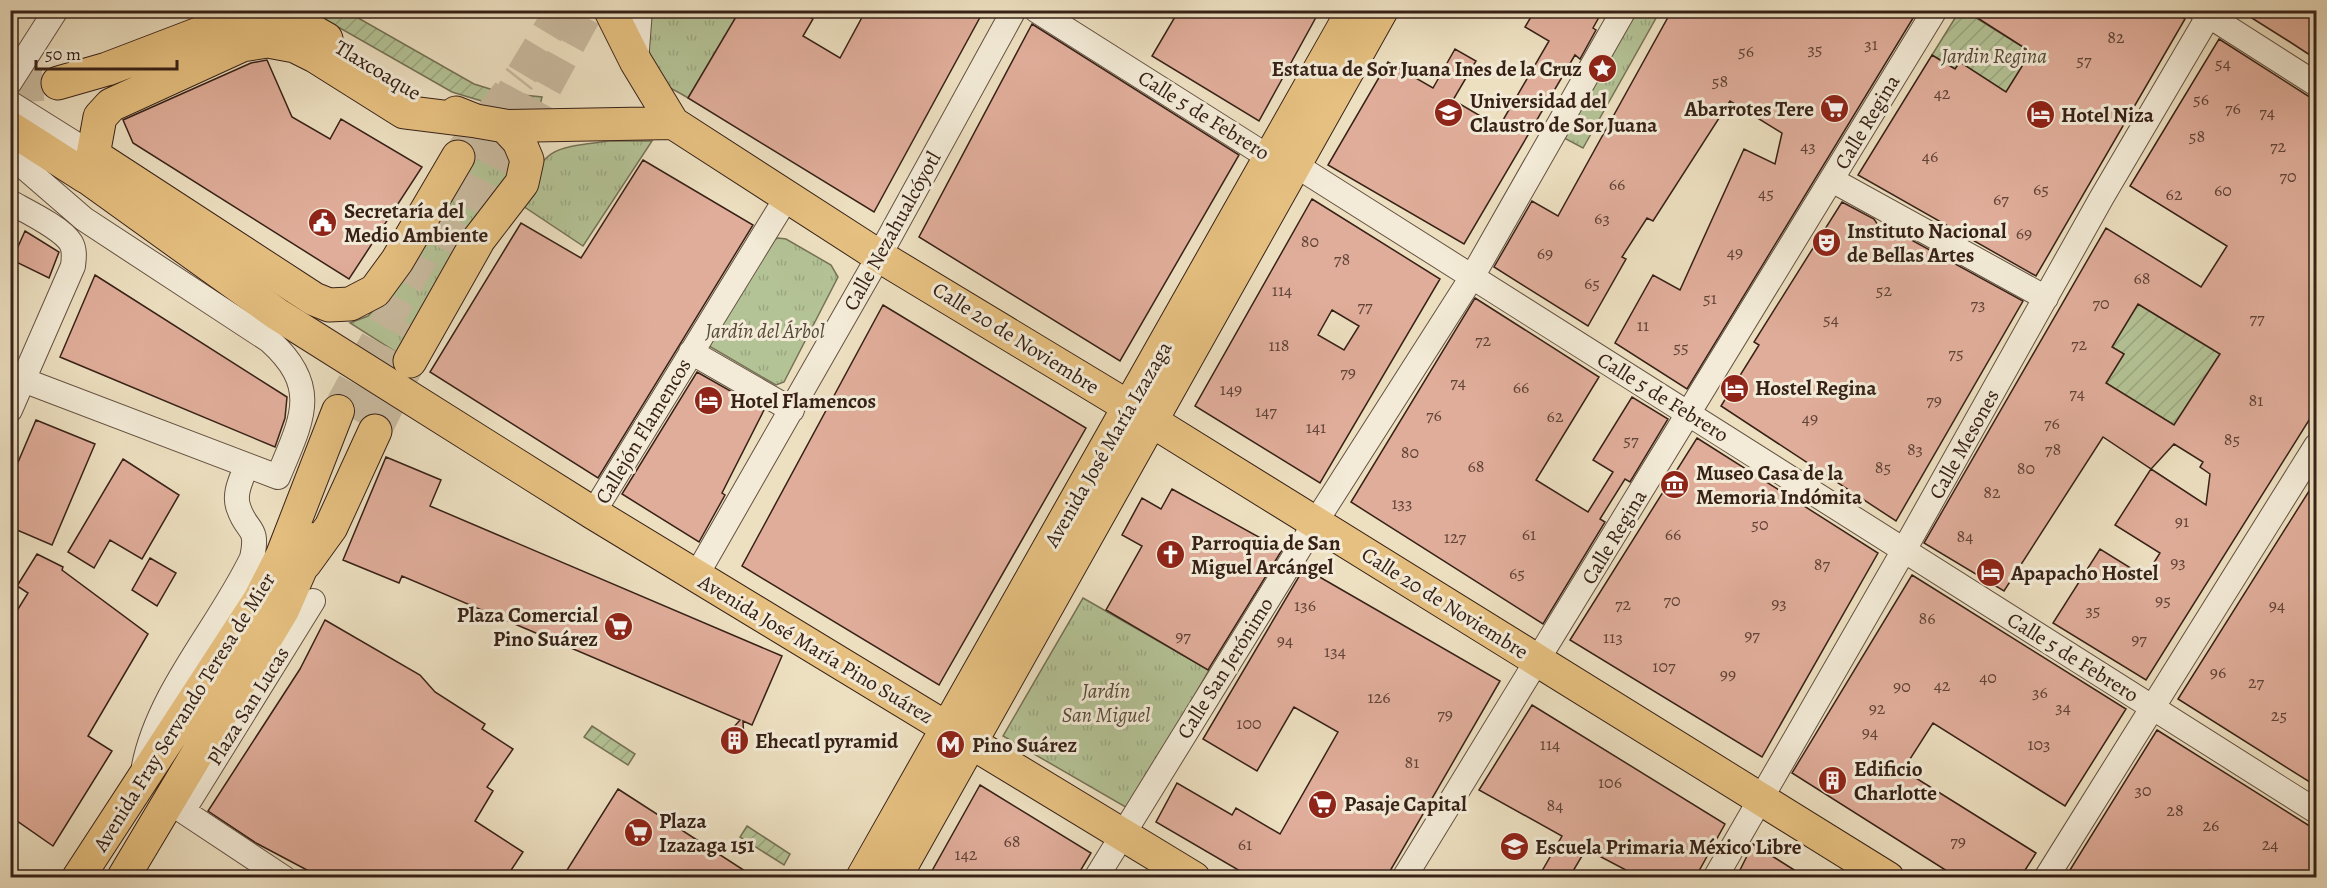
<svg xmlns="http://www.w3.org/2000/svg" width="2327" height="888" viewBox="0 0 2327 888" font-family="Alegreya,serif">
  <style>
    .grass { fill: url(#grass-tufts); stroke: #767256; stroke-width: 1.5 }
    .garden { fill: url(#garden-furrows); stroke: #767256; stroke-width: 1.5 }
    .building { fill: #e0ad9a; stroke: #372117; stroke-width: 1.5; fill-rule: evenodd }
    .lines { fill: none; stroke-linecap: round; stroke-linejoin: round }
    .major-tunnel { stroke: #c9ba9f; stroke-width: 32; stroke-dasharray: 32 16; stroke-linecap: butt }
    .highway-tunnel { stroke: #c9ba9f; stroke-width: 33; stroke-dasharray: 33 16; stroke-linecap: butt }
    .minor-casing { stroke: #645142; stroke-width: 26 }
    .major-casing { stroke: #372117; stroke-width: 34 }
    .highway-casing { stroke: #372117; stroke-width: 35 }
    .minor { stroke: #f3ebd7; stroke-width: 24 }
    .major { stroke: #e6c080; stroke-width: 32 }
    .highway { stroke: #e6c080; stroke-width: 33 }
    .labels { text-anchor: middle; stroke-width: 6; stroke-linejoin: round; paint-order: stroke }
    .number-label { font-size: 18px; fill: #614438 }
    .park-label { font-size: 21px; font-style: italic; fill: #564a37; stroke: #f3ebd7 }
    .poi-label { font-size: 21px; font-weight: bold; fill: #372117; stroke: #f3ebd7; text-anchor: start }
    .street-label { font-size: 21px; fill: #372117; stroke: #f3ebd7 }
  </style>
  <defs>
    <pattern id="grass-tufts" width="24" height="20" patternUnits="userSpaceOnUse" patternTransform="scale(1.5)"><rect width="24" height="20" fill="#b4c396"/><path d="M3 7l-1-3M5 7V3M7 7l1-3M15 17l-1-3M17 17v-4M19 17l1-3" fill="none" stroke="#9ba781"/></pattern>
    <pattern id="garden-furrows" width="10" height="10" patternUnits="userSpaceOnUse" patternTransform="scale(1.5)"><rect width="10" height="10" fill="#b4c396"/><path d="M-1 1l2-2M0 10L10 0M9 11l2-2" fill="none" stroke="#9ba781"/></pattern>
  </defs>
  <rect width="100%" height="100%" fill="#ede0c1"/>
  <filter id="stains"><feTurbulence type="fractalNoise" baseFrequency=".00333" numOctaves="4"/><feColorMatrix values="0 0 0 0 .2 0 0 0 0 .09 0 0 0 0 .02 0 0 0 .5 -.17"/></filter>
  <radialGradient id="worn" r=".72"><stop offset=".6" stop-color="#630" stop-opacity="0"/><stop offset="1" stop-color="#630" stop-opacity=".3"/></radialGradient>
  <path class="grass" d="M652,11H740L688,98C679,92 667,87 659,81C644,68 649,27 652,11Z
    M1617,11H1660L1583,148L1549,130Z
    M609,141H652L583,246L517,202C549,147 546,149 609,141Z
    M477,144L497,145L513,157L515,176L402,356L350,323L368,316L386,297Z
    M778,238L786,239L831,265L838,277L784,382L776,385L709,346L773,240Z
    M1083,598L1209,670L1129,809L1003,736Z"/>
  <path class="garden" d="M1960,10L1965,11L2031,52L1973,145L1960,62L1955,69L1932,55Z
    M310,11H346L474,84L503,93L542,97L540,105L485,102L452,92Z
    M2138,304L2220,354L2174,425L2106,383L2124,354L2112,347Z
    M592,726L635,754L628,765L584,737Z
    M747,826L790,854L784,865L740,837Z"/>
  <path class="building" d="M740,10H799L813,19L803,36L840,58L866,10H984L874,212L688,98Z
    M1179,10H1320L1259,121L1152,56Z
    M1535,10H1603L1593,28L1596,30L1580,59L1575,55L1464,244L1328,165L1388,62L1433,88L1455,49L1476,61L1453,100L1499,127L1549,41L1525,27Z
    M1672,10H1918L1687,389L1615,343L1653,275L1680,290L1744,149L1775,164L1782,133L1730,101L1653,221L1647,218L1622,257L1626,259L1588,326L1494,267L1532,201L1558,216Z
    M1965,10H2171L2185,19L2036,276L1858,175L1932,55L1955,69L1960,62L2006,92L2031,52Z
    M2239,10H2316V59L2290,42Z
    M1032,24L1239,155L1120,361L919,237Z
    M2219,39L2308,96L2316,98V409L2146,680L2053,623L2100,549L2145,577L2160,553L2115,525L2151,469L2103,437L2004,591L1924,543L2106,228L2201,287L2227,246L2130,186ZM2138,304L2220,354L2174,425L2106,383L2124,354L2112,347ZM2174,444L2203,462L2200,467L2210,474L2206,505L2151,469Z
    M267,60L292,117L330,139L341,119L422,167L349,279L133,143L123,120L251,63Z
    M643,160L753,225L598,478L430,372L521,223L581,258Z
    M1312,199L1440,279L1320,483L1195,406ZM1332,310L1359,326L1344,350L1318,335Z
    M1842,202L1874,219L1880,228L1884,225L2023,301L1896,521L1721,406L1759,345L1754,342Z
    M25,231L59,252L49,278L12,260Z
    M95,275L287,397L285,418L275,447L60,357Z
    M1475,298L1599,377L1536,480L1588,512L1613,472L1593,460L1632,397L1668,419L1630,482L1625,479L1600,519L1605,522L1543,624L1351,502Z
    M883,305L1086,428L939,685L742,566Z
    M697,372L764,410L722,493L725,495L699,542L622,494Z
    M36,420L95,444L52,545L10,527V481Z
    M1697,438L1878,553L1762,757L1570,640Z
    M386,457L441,480L430,506L782,656L752,725L743,721L744,742L742,748L733,751L727,749L724,743L726,736L740,720L402,576L399,583L343,560Z
    M123,459L179,495L142,559L110,540L94,568L68,552Z
    M2316,480V786L2178,699Z
    M1172,489L1282,550L1208,670L1106,610L1142,546L1122,535L1142,498L1161,509Z
    M37,554L63,567L62,570L148,634L88,736L112,751L53,846L10,816V622L28,593L17,586Z
    M150,558L176,573L157,606L132,590Z
    M1304,568L1500,681L1386,878H1252L1156,822L1177,783L1232,815L1236,808L1280,834L1338,732L1294,707L1257,771L1203,739Z
    M1912,575L2126,709L2065,806L1933,723L1903,770L2036,853L2020,878H1958L1792,773Z
    M325,620L420,675L435,692L485,724L482,729L513,749L487,787L493,791L475,821L523,852L506,878H322L256,843L208,811L300,669Z
    M1532,705L1725,824L1695,878H1641L1586,849L1569,878H1538L1562,836L1479,790Z
    M2157,730L2316,830V878H2065Z
    M980,785L1091,853L1076,878H928Z
    M618,789L756,878H562Z
    M1753,844L1807,878H1736Z"/>
  <g class="lines">
    <path class="major-tunnel" d="M454,255L588,10
      M338,411L520,78L561,10
      M362,424L415,327"/>
    <path class="highway-tunnel" d="M10,87L58,83
      M458,157L520,78
      M375,431L409,362"/>
    <defs>
      <path id="minor" d="M1036,10L1270,158L1297,166L2316,811
        M2200,10L2316,84
        M636,62L640,10
        M10,82L56,10
        M10,103L93,155
        M10,155L84,219L270,341C322,388 301,421 278,477L10,375
        M1832,180L2046,298
        M10,202C26,211 62,228 71,243C75,250 74,258 73,266L10,410
        M691,352L792,410
        M593,513L787,197
        M696,576L879,256L1014,10
        M144,766C159,691 219,627 252,558C259,525 247,533 239,509C233,495 241,480 246,467
        M171,800L183,811L284,878
        M183,811L313,601
        M1096,878L1315,523L1472,277L1624,10
        M1404,878L1935,10
        M1715,878L1904,550L2102,197L2212,10
        M2046,878L2316,446"/>
      <path id="major" d="M610,10L636,62L673,123L879,256L1129,407L1888,878
        M505,126L673,123
        M85,176L277,314L593,513L1194,878
        M78,878L259,600L282,555L338,411
        M123,878L283,610L314,539
        M862,878L1353,10
        M895,878L1382,10"/>
      <path id="highway" d="M58,83L107,69L230,22L280,19L305,27L326,39
        M10,128L85,176L117,182
        M458,157L397,261L375,291L350,304L329,305L314,299L93,155L100,117L111,105L242,45L268,41L295,46L315,56L404,112L476,121
        M410,361L479,239L522,183L527,160L519,141L505,126L476,121L456,113
        M305,563L331,527L375,431"/>
    </defs>
    <use href="#minor" class="minor-casing"/>
    <use href="#major" class="major-casing"/>
    <use href="#highway" class="highway-casing"/>
    <use href="#minor" class="minor"/>
    <use href="#major" class="major"/>
    <use href="#highway" class="highway"/>
  </g>
  <defs>
    <symbol id="sight-disc" viewBox="-11 -11 22 22"><circle r="9.5" fill="#8f2418" stroke="#f3ebd7"/><path d="M0-6L1.8-2.2L6-1.7L2.9 1.2L3.7 5.4L0 3.3L-3.7 5.4L-2.9 1.2L-6-1.7L-1.8-2.2Z" fill="#fff"/></symbol>
    <symbol id="supermarket-disc" viewBox="-11 -11 22 22"><circle r="9.5" fill="#8f2418" stroke="#f3ebd7"/><path d="M-6-5.5h2.5l.6 2H6L4.5 2H-2.5L-4.4-4H-6ZM-1.5 3.2a1.3 1.3 0 1 0 .1 0ZM3 3.2a1.3 1.3 0 1 0 .1 0Z" fill="#fff"/></symbol>
    <symbol id="university-disc" viewBox="-11 -11 22 22"><circle r="9.5" fill="#8f2418" stroke="#f3ebd7"/><path d="M0-5L7-2L0 1L-7-2ZM-4 1L0 2.5L4 1V4Q0 6-4 4Z" fill="#fff"/></symbol>
    <symbol id="hotel-disc" viewBox="-11 -11 22 22"><circle r="9.5" fill="#8f2418" stroke="#f3ebd7"/><path d="M-6-4.5h1.5V1H6V5H4.5V3h-9V5H-6ZM-4 0a1.8 1.8 0 1 1 3.6 0ZM.5 0V-2.5h3Q6-2.5 6 0Z" fill="#fff"/></symbol>
    <symbol id="civic-disc" viewBox="-11 -11 22 22"><circle r="9.5" fill="#8f2418" stroke="#f3ebd7"/><path d="M-.6-6.5H3V-4.5H.6V-3L4-1V1h2V6H-6V1h2V-1L-.6-3ZM-1.2 2.5V6h2.4V2.5Z" fill="#fff"/></symbol>
    <symbol id="theatre-disc" viewBox="-11 -11 22 22"><circle r="9.5" fill="#8f2418" stroke="#f3ebd7"/><path d="M-5-5.5Q0-4 5-5.5V0Q5 5 0 6Q-5 5-5 0ZM-3.3-2.5H-1v1.5H-3.3ZM1-2.5H3.3v1.5H1ZM-2.8 1Q0 5.5 2.8 1Z" fill="#fff"/></symbol>
    <symbol id="museum-disc" viewBox="-11 -11 22 22"><circle r="9.5" fill="#8f2418" stroke="#f3ebd7"/><path d="M0-6L6-3V-2H-6V-3ZM-5-1h2V3h-2ZM-1-1h2V3h-2ZM3-1h2V3H3ZM-6 4H6V6H-6Z" fill="#fff"/></symbol>
    <symbol id="church-disc" viewBox="-11 -11 22 22"><circle r="9.5" fill="#8f2418" stroke="#f3ebd7"/><path d="M-1.2-6h2.4v3.5h3.3v2.4h-3.3V6h-2.4V-.1h-3.3v-2.4h3.3Z" fill="#fff"/></symbol>
    <symbol id="building-disc" viewBox="-11 -11 22 22"><circle r="9.5" fill="#8f2418" stroke="#f3ebd7"/><path d="M-4-6H4V6H1V3H-1V6H-4ZM-2.5-4.3h1.7v1.8h-1.7ZM.8-4.3h1.7v1.8H.8ZM-2.5-1h1.7V.8h-1.7ZM.8-1h1.7V.8H.8Z" fill="#fff"/></symbol>
    <symbol id="metro-disc" viewBox="-11 -11 22 22"><circle r="9.5" fill="#8f2418" stroke="#f3ebd7"/><path d="M-5.5 5V-5H-3L0 0L3-5H5.5V5H3V-.5L0 4L-3-.5V5Z" fill="#fff"/></symbol>
    <symbol id="school-disc" viewBox="-11 -11 22 22"><circle r="9.5" fill="#8f2418" stroke="#f3ebd7"/><path d="M0-5L7-2L0 1L-7-2ZM-4 1L0 2.5L4 1V4Q0 6-4 4Z" fill="#fff"/></symbol>
  </defs>
  <g fill-rule="evenodd">
    <use href="#sight-disc" x="1586" y="52" width="33" height="33"/>
    <use href="#supermarket-disc" x="1818" y="92" width="33" height="33"/>
    <use href="#university-disc" x="1432" y="96" width="33" height="33"/>
    <use href="#hotel-disc" x="2024" y="98" width="33" height="33"/>
    <use href="#civic-disc" x="306" y="206" width="33" height="33"/>
    <use href="#theatre-disc" x="1810" y="226" width="33" height="33"/>
    <use href="#hotel-disc" x="1718" y="372" width="33" height="33"/>
    <use href="#hotel-disc" x="692" y="384" width="33" height="33"/>
    <use href="#museum-disc" x="1658" y="468" width="33" height="33"/>
    <use href="#church-disc" x="1154" y="538" width="33" height="33"/>
    <use href="#hotel-disc" x="1974" y="556" width="33" height="33"/>
    <use href="#supermarket-disc" x="602" y="610" width="33" height="33"/>
    <use href="#building-disc" x="718" y="724" width="33" height="33"/>
    <use href="#metro-disc" x="934" y="728" width="33" height="33"/>
    <use href="#building-disc" x="1816" y="764" width="33" height="33"/>
    <use href="#supermarket-disc" x="1306" y="788" width="33" height="33"/>
    <use href="#supermarket-disc" x="622" y="816" width="33" height="33"/>
    <use href="#school-disc" x="1498" y="830" width="33" height="33"/>
  </g>
  <g class="labels">
    <g class="number-label">
      <text x="2116" y="43">82</text>
      <text x="1871" y="50">31</text>
      <text x="1815" y="55">35</text>
      <text x="1746" y="57">56</text>
      <text x="2084" y="66">57</text>
      <text x="2223" y="69">54</text>
      <text x="1720" y="87">58</text>
      <text x="1942" y="99">42</text>
      <text x="2201" y="105">56</text>
      <text x="2233" y="114">76</text>
      <text x="2267" y="118">74</text>
      <text x="2197" y="142">58</text>
      <text x="1808" y="152">43</text>
      <text x="2278" y="152">72</text>
      <text x="1930" y="162">46</text>
      <text x="2288" y="182">70</text>
      <text x="1617" y="190">66</text>
      <text x="2041" y="195">65</text>
      <text x="2223" y="196">60</text>
      <text x="1766" y="199">45</text>
      <text x="2174" y="200">62</text>
      <text x="2001" y="205">67</text>
      <text x="1602" y="224">63</text>
      <text x="2024" y="239">69</text>
      <text x="1310" y="247">80</text>
      <text x="1735" y="258">49</text>
      <text x="1545" y="259">69</text>
      <text x="1342" y="265">78</text>
      <text x="2142" y="284">68</text>
      <text x="1592" y="289">65</text>
      <text x="1282" y="296">114</text>
      <text x="1884" y="296">52</text>
      <text x="1710" y="304">51</text>
      <text x="2101" y="309">70</text>
      <text x="1978" y="310">73</text>
      <text x="1365" y="312">77</text>
      <text x="2257" y="324">77</text>
      <text x="1831" y="325">54</text>
      <text x="1643" y="331">11</text>
      <text x="1483" y="346">72</text>
      <text x="2079" y="350">72</text>
      <text x="1279" y="351">118</text>
      <text x="1681" y="353">55</text>
      <text x="1956" y="359">75</text>
      <text x="1348" y="378">79</text>
      <text x="1458" y="388">74</text>
      <text x="1521" y="393">66</text>
      <text x="1231" y="395">149</text>
      <text x="2077" y="399">74</text>
      <text x="1934" y="406">79</text>
      <text x="2256" y="406">81</text>
      <text x="1266" y="417">147</text>
      <text x="1434" y="421">76</text>
      <text x="1555" y="422">62</text>
      <text x="1810" y="424">49</text>
      <text x="2052" y="429">76</text>
      <text x="1316" y="433">141</text>
      <text x="2232" y="445">85</text>
      <text x="1631" y="446">57</text>
      <text x="1915" y="455">83</text>
      <text x="2053" y="455">78</text>
      <text x="1410" y="458">80</text>
      <text x="1476" y="472">68</text>
      <text x="1883" y="473">85</text>
      <text x="2026" y="474">80</text>
      <text x="1992" y="498">82</text>
      <text x="1402" y="509">133</text>
      <text x="2182" y="527">91</text>
      <text x="1760" y="530">50</text>
      <text x="1529" y="540">61</text>
      <text x="1673" y="540">66</text>
      <text x="1965" y="542">84</text>
      <text x="1455" y="543">127</text>
      <text x="2178" y="568">93</text>
      <text x="1822" y="570">87</text>
      <text x="1517" y="579">65</text>
      <text x="1672" y="606">70</text>
      <text x="2163" y="606">95</text>
      <text x="1779" y="609">93</text>
      <text x="1623" y="610">72</text>
      <text x="1305" y="611">136</text>
      <text x="2277" y="611">94</text>
      <text x="2093" y="616">35</text>
      <text x="1927" y="624">86</text>
      <text x="1752" y="641">97</text>
      <text x="1183" y="642">97</text>
      <text x="1613" y="643">113</text>
      <text x="2139" y="645">97</text>
      <text x="1285" y="646">94</text>
      <text x="1335" y="657">134</text>
      <text x="1664" y="672">107</text>
      <text x="2218" y="678">96</text>
      <text x="1728" y="680">99</text>
      <text x="1988" y="683">40</text>
      <text x="2256" y="688">27</text>
      <text x="1942" y="691">42</text>
      <text x="1902" y="692">90</text>
      <text x="2040" y="698">36</text>
      <text x="1379" y="703">126</text>
      <text x="2063" y="713">34</text>
      <text x="1877" y="714">92</text>
      <text x="1445" y="720">79</text>
      <text x="2279" y="721">25</text>
      <text x="1249" y="729">100</text>
      <text x="1870" y="738">94</text>
      <text x="1550" y="750">114</text>
      <text x="2039" y="750">103</text>
      <text x="1412" y="768">81</text>
      <text x="1610" y="788">106</text>
      <text x="2143" y="796">30</text>
      <text x="1555" y="811">84</text>
      <text x="2175" y="816">28</text>
      <text x="2211" y="831">26</text>
      <text x="1012" y="847">68</text>
      <text x="1958" y="847">79</text>
      <text x="1245" y="850">61</text>
      <text x="2270" y="850">24</text>
      <text x="966" y="860">142</text>
    </g>
    <g class="park-label">
      <text x="1994" y="63">Jardin Regina</text>
      <text x="765" y="338">Jardín del Árbol</text>
      <text x="1106" y="698">Jardín<tspan x="1106" dy="24">San Miguel</tspan></text>
    </g>
    <g class="poi-label">
      <text x="1582" y="76" text-anchor="end">Estatua de Sor Juana Ines de la Cruz</text>
      <text x="1470" y="108">Universidad del<tspan x="1470" dy="24">Claustro de Sor Juana</tspan></text>
      <text x="1814" y="116" text-anchor="end">Abarrotes Tere</text>
      <text x="2061" y="122">Hotel Niza</text>
      <text x="344" y="218">Secretaría del<tspan x="344" dy="24">Medio Ambiente</tspan></text>
      <text x="1847" y="238">Instituto Nacional<tspan x="1847" dy="24">de Bellas Artes</tspan></text>
      <text x="1755" y="395">Hostel Regina</text>
      <text x="730" y="408">Hotel Flamencos</text>
      <text x="1696" y="480">Museo Casa de la<tspan x="1696" dy="24">Memoria Indómita</tspan></text>
      <text x="1191" y="550">Parroquia de San<tspan x="1191" dy="24">Miguel Arcángel</tspan></text>
      <text x="2011" y="580">Apapacho Hostel</text>
      <text x="598" y="622" text-anchor="end">Plaza Comercial<tspan x="598" dy="24">Pino Suárez</tspan></text>
      <text x="755" y="748">Ehecatl pyramid</text>
      <text x="972" y="752">Pino Suárez</text>
      <text x="1854" y="776">Edificio<tspan x="1854" dy="24">Charlotte</tspan></text>
      <text x="1344" y="811">Pasaje Capital</text>
      <text x="659" y="828">Plaza<tspan x="659" dy="24">Izazaga 151</tspan></text>
      <text x="1535" y="854">Escuela Primaria México Libre</text>
    </g>
    <g class="street-label">
      <text transform="translate(378 70) rotate(31)" y="7">Tlaxcoaque</text>
      <text transform="translate(1204 115) rotate(32)" y="7">Calle 5 de Febrero</text>
      <text transform="translate(1867 122) rotate(-59)" y="7">Calle Regina</text>
      <text transform="translate(892 231) rotate(-61)" y="7">Calle Nezahualcóyotl</text>
      <text transform="translate(1016 338) rotate(32)" y="7">Calle 20 de Noviembre</text>
      <text transform="translate(1663 397) rotate(32)" y="7">Calle 5 de Febrero</text>
      <text transform="translate(643 431) rotate(-59)" y="7">Callejón Flamencos</text>
      <text transform="translate(1108 444) rotate(-60)" y="7">Avenida José María Izazaga</text>
      <text transform="translate(1964 444) rotate(-61)" y="7">Calle Mesones</text>
      <text transform="translate(1614 537) rotate(-59)" y="7">Calle Regina</text>
      <text transform="translate(1445 603) rotate(32)" y="7">Calle 20 de Noviembre</text>
      <text transform="translate(816 649) rotate(31)" y="7">Avenida José María Pino Suárez</text>
      <text transform="translate(2073 657) rotate(32)" y="7">Calle 5 de Febrero</text>
      <text transform="translate(1225 668) rotate(-58)" y="7">Calle San Jerónimo</text>
      <text transform="translate(248 706) rotate(-58)" y="7">Plaza San Lucas</text>
      <text transform="translate(184 712) rotate(-58)" y="7">Avenida Fray Servando Teresa de Mier</text>
    </g>
  </g>
  <rect width="2327" height="888" fill="none" stroke="#ede0c1" stroke-width="36"/>
  <rect x="12" y="12" width="2303" height="864" fill="none" stroke="#372117" stroke-width="3"/>
  <rect x="18" y="18" width="2291" height="852" fill="none" stroke="#372117" stroke-width="1.5"/>
  <path d="M36 60v9h141v-9" fill="none" stroke="#372117" stroke-width="3"/>
  <text x="45" y="60" font-size="18" fill="#372117" stroke="#f3ebd7" stroke-width="4.5" paint-order="stroke">50 m</text>
  <rect width="100%" height="100%" filter="url(#stains)"/>
  <rect width="100%" height="100%" fill="url(#worn)"/>
</svg>
